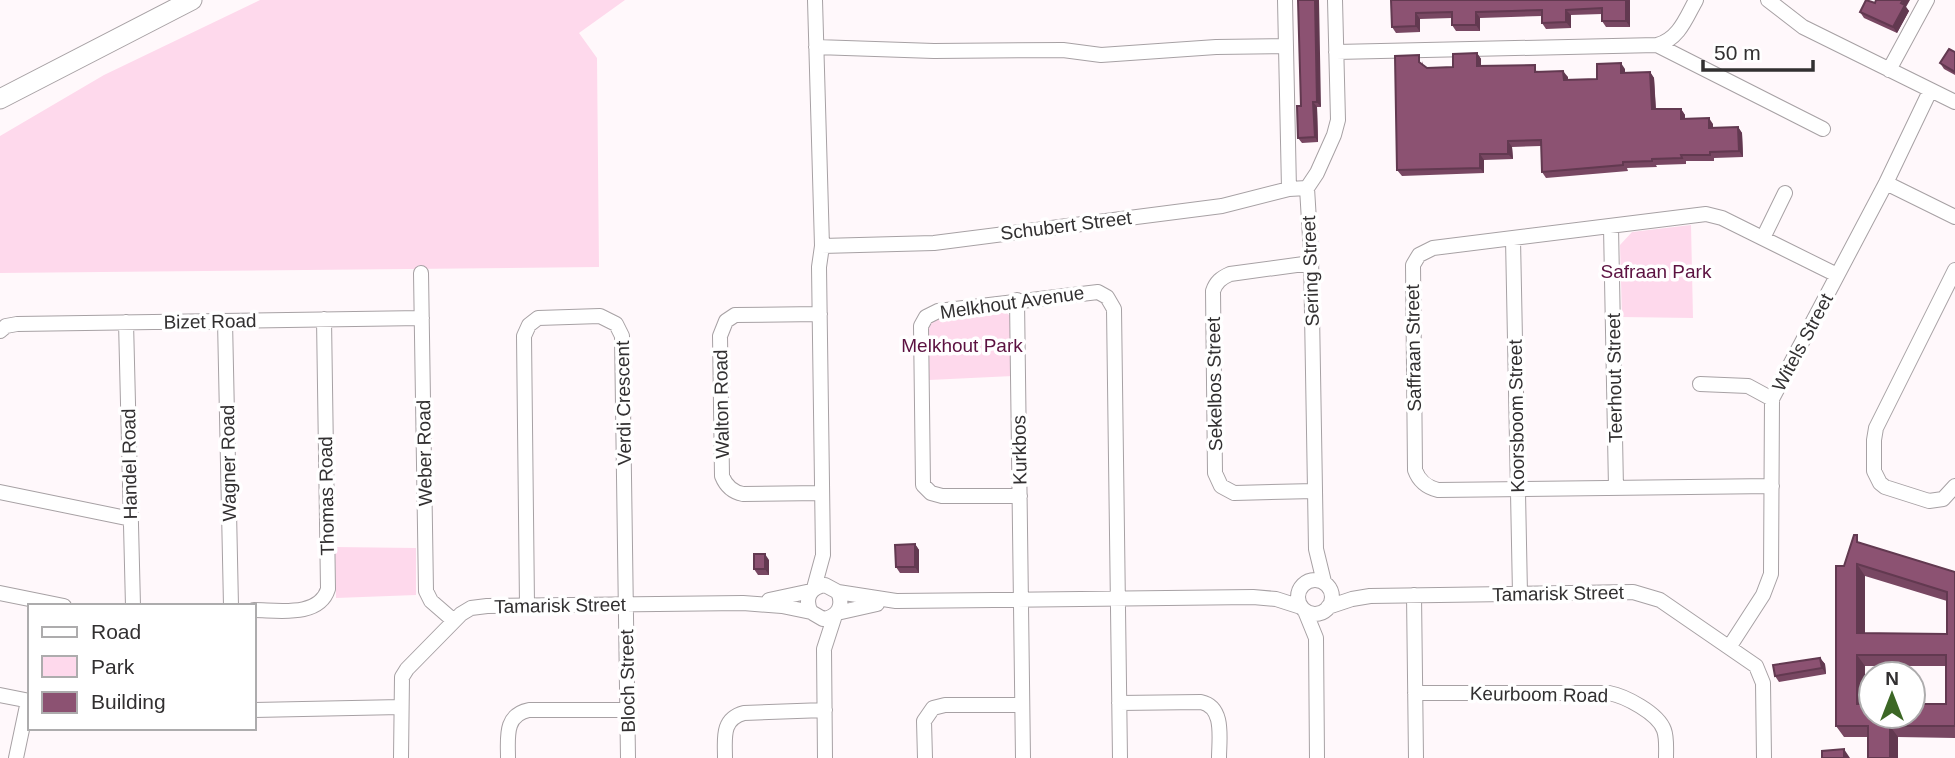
<svg xmlns="http://www.w3.org/2000/svg" width="1955" height="758" viewBox="0 0 1955 758" font-family="Arial,sans-serif">
  <style>
    .green { fill: #fed9ec }
    .lines { fill: none; stroke-linecap: round; stroke-linejoin: round }
    .street-casing { stroke: #a7a1a4; stroke-width: 16 }
    .secondary-casing { stroke: #a7a1a4; stroke-width: 21 }
    .street { stroke: #fff; stroke-width: 14 }
    .secondary { stroke: #fff; stroke-width: 19 }
    .wall { fill: #784762; fill-rule: evenodd }
    .shaded-wall { fill: #623950 }
    .building { fill: #8c5272; stroke: #623950; stroke-width: 2; fill-rule: evenodd }
    .labels { text-anchor: middle; stroke-width: 7; stroke-linejoin: round; paint-order: stroke }
    .street-label { font-size: 19px; fill: #323031; stroke: #fff }
    .park-label { font-size: 19px; fill: #5c1241; stroke: #fff }
  </style>
  <rect width="100%" height="100%" fill="#fff8fb"/>
  <path class="green" d="M260,0H625L579,33L597,58L599,267L0,273V136L104,75Z
    M1691,225L1693,318L1622,317L1620,245L1632,232Z
    M1004,310L1011,317L1013,376L929,380C924,358 921,338 932,318Z
    M335,547L416,548V595L336,598Z"/>
  <g class="lines">
    <defs>
      <path id="street" d="M1285,0L1289,189
        M1768,0L1803,27L1955,102
        M1657,45L1823,129
        M816,47L934,51L1063,50L1101,55L1216,47L1286,46
        M1336,52L1657,45C1679,39 1686,18 1696,0
        M1889,70L1927,0
        M1886,183L1955,217
        M1611,227L1616,488
        M1763,238L1785,193
        M1513,239L1520,594
        M822,246L934,243L1222,206L1289,189L1307,188
        M1311,263L1230,274C1221,278 1216,282 1213,291L1215,473L1221,486L1234,493L1315,491
        M1955,270L1876,428L1874,440V471L1880,483L1885,487L1929,501L1943,499L1955,486
        M421,273L426,591L431,601L454,621
        M1017,300L1023,758
        M820,314L735,315L726,321L720,336L722,476C726,486 732,492 743,494L822,493
        M225,321L231,606
        M126,322L133,606
        M0,331L6,326L17,324L422,318
        M1700,384L1748,386L1772,399
        M1772,486L1438,490C1426,487 1419,481 1415,470L1413,265L1419,255L1433,248L1706,214L1722,218L1837,275
        M0,492L131,519
        M1020,496H942L931,493L923,485L921,326L926,317L938,311L1098,292L1107,297L1114,309L1120,758
        M1298 597a17 17 0 1 1 34 0a17 17 0 1 1-34 0Z
        M1324,582L1316,549L1311,254L1307,188L1317,173L1334,135L1338,120L1335,0
        M814,588L823,555L819,267L822,246L815,0
        M838,592L896,601L1253,597L1276,599L1301,607
        M0,593L64,606
        M1414,595L1416,758
        M769,600L811,591
        M527,605L524,336L529,325L538,318L600,316L616,324L622,336L628,758
        M1328,607L1352,599L1370,596L1633,592L1660,600L1756,666L1763,683L1764,758
        M254,610C277,610 319,618 328,589L324,319
        M1305,611L1316,638L1317,758
        M837,613L877,604
        M1730,646L1763,595L1771,574L1772,399L1886,183L1930,91
        M1415,693H1609C1625,696 1658,713 1664,730C1667,738 1666,749 1666,758
        M0,695L30,701
        M1119,703L1201,702C1225,707 1219,739 1219,758
        M254,710L401,707
        M16,758L28,701
        M401,758L402,677L407,669L461,614L471,608L487,606L743,603L782,606L811,612L823,619C838,617 844,606 838,592L825,585C810,587 804,599 811,612
        M508,758C508,738 504,715 529,710H627
        M725,758C725,739 721,719 744,713L825,710
        M825,758L824,649L835,615
        M925,758L924,721L933,708L945,705H1022"/>
      <path id="secondary" d="M0,99L192,0"/>
    </defs>
    <use href="#street" class="street-casing"/>
    <use href="#secondary" class="secondary-casing"/>
    <use href="#street" class="street"/>
    <use href="#secondary" class="secondary"/>
  </g>
  <path class="wall" d="M1298,0L1321,107H1317L1318,142L1302,143L1298,138L1301,106Z
    M1391,0H1630V27H1606L1602,21V14L1571,15V28L1546,29L1542,23V16L1480,18V31H1456L1452,25V18L1420,19V32L1396,33L1392,27Z
    M1875,3L1906,7L1909,11L1897,33L1864,18L1860,12Z
    M1955,52V75L1944,69L1940,63Z
    M1477,53L1481,59V66L1539,71V72L1568,77V80L1597,79L1625,69V73L1650,72L1654,78L1656,109H1681L1685,115V119L1713,124V128L1738,127L1742,133L1743,157L1714,158V161H1686V164L1656,165L1657,167L1627,168L1628,171L1546,178L1542,172L1541,146L1512,147L1513,159L1484,160V173L1402,176L1397,170L1423,61V65L1427,68L1453,67Z
    M915,544L919,550V573H900L896,567Z
    M1863,544L1955,572V738L1898,737V758H1868V737H1844L1836,726L1844,566ZM1865,576L1947,601V634L1865,633ZM1865,666H1946V704H1865Z
    M769,560V575H758L754,569Z
    M1820,658L1825,664L1826,674L1779,682L1775,676Z"/>
  <path class="shaded-wall" d="M1315,0H1319L1321,107L1317,102Z
    M1626,0H1630V27L1626,21Z
    M1903,0H1910L1906,7L1909,11L1897,33L1893,27Z
    M1566,10L1571,15V28L1566,22Z
    M1476,12L1480,18V31L1476,25Z
    M1416,13L1420,19V32L1416,26Z
    M1477,53L1481,59V72L1477,66Z
    M1621,63L1625,69V79L1621,73Z
    M1563,71L1568,77V86L1564,80Z
    M1650,72L1654,78L1656,115L1652,109Z
    M1313,102L1317,107L1318,142L1315,137Z
    M1681,109L1685,115V125L1681,119Z
    M1709,118L1713,124V134L1709,128Z
    M1738,127L1742,133L1743,157L1739,151Z
    M1508,141L1512,147L1513,159L1508,154Z
    M1480,154L1484,160V173L1480,168Z
    M915,544L919,550V573L915,567Z
    M765,554L769,560V575L765,569Z
    M1857,564L1865,576V645L1857,633Z
    M1857,655L1865,666L1864,716L1857,704Z
    M1820,658L1825,664L1826,674L1822,668Z
    M1890,726L1898,737V758H1890Z
    M1844,749L1850,758H1844Z"/>
  <path class="building" d="M1298,0H1315L1317,102H1313L1315,137L1298,138L1297,106H1301Z
    M1391,0H1626V21H1602V8L1566,10V22L1542,23V10L1512,11L1476,12V25H1452V12L1416,13V26L1392,27Z
    M1866,0L1875,3L1876,0H1903L1901,3L1905,5L1893,27L1860,12Z
    M1949,49L1955,52V72L1940,63Z
    M1477,53V66L1535,65V72L1563,71L1564,80L1597,79V64L1621,63V73L1650,72L1652,109H1681V119L1709,118V128L1738,127L1739,151L1710,152V155H1681L1682,158L1652,159V161L1623,162V165L1542,172L1541,140L1508,141V154H1480V168L1397,170L1395,56L1419,55V62L1427,68L1453,67V54Z
    M1854,535H1857V542L1955,572V726H1890V758H1868V726H1836V566H1844ZM1857,564L1947,592V634L1857,633ZM1857,655H1946V704H1913V716H1871V704H1857Z
    M915,544V567H896L895,545Z
    M754,554H765V569H754Z
    M1820,658L1822,668L1775,676L1773,665Z
    M1844,749V758H1822V751Z"/>
  <g class="labels">
    <g class="street-label">
      <text transform="translate(1066 225) rotate(-7)" y="7">Schubert Street</text>
      <text transform="translate(1310 271) rotate(-92)" y="7">Sering Street</text>
      <text transform="translate(1012 302) rotate(-8)" y="7">Melkhout Avenue</text>
      <text transform="translate(210 321) rotate(-1)" y="7">Bizet Road</text>
      <text transform="translate(1802 342) rotate(-62)" y="7">Witels Street</text>
      <text transform="translate(1413 348) rotate(-91)" y="7">Saffraan Street</text>
      <text transform="translate(1614 378) rotate(-91)" y="7">Teerhout Street</text>
      <text transform="translate(1214 384) rotate(-91)" y="7">Sekelbos Street</text>
      <text transform="translate(623 403) rotate(-91)" y="7">Verdi Crescent</text>
      <text transform="translate(721 404) rotate(-91)" y="7">Walton Road</text>
      <text transform="translate(1516 416) rotate(-91)" y="7">Koorsboom Street</text>
      <text transform="translate(1019 450) rotate(-91)" y="7">Kurkbos</text>
      <text transform="translate(424 453) rotate(-91)" y="7">Weber Road</text>
      <text transform="translate(228 463) rotate(-91)" y="7">Wagner Road</text>
      <text transform="translate(129 464) rotate(-91)" y="7">Handel Road</text>
      <text transform="translate(326 496) rotate(-91)" y="7">Thomas Road</text>
      <text transform="translate(1558 593) rotate(-1)" y="7">Tamarisk Street</text>
      <text transform="translate(560 605) rotate(-1)" y="7">Tamarisk Street</text>
      <text transform="translate(627 681) rotate(-91)" y="7">Bloch Street</text>
      <text transform="translate(1539 694) rotate(1)" y="7">Keurboom Road</text>
    </g>
    <g class="park-label">
      <text x="1656" y="278">Safraan Park</text>
      <text x="962" y="352">Melkhout Park</text>
    </g>
  </g>
  <rect x="28" y="604" width="228" height="126" fill="#ffffff" stroke="#adacad" stroke-width="2"/>
  <rect x="42" y="627" width="35" height="10" fill="#ffffff" stroke="#adacad" stroke-width="2"/>
  <text x="91" y="639" font-size="21" fill="#323031">Road</text>
  <rect x="42" y="656" width="35" height="21" fill="#fed9ec" stroke="#adacad" stroke-width="2"/>
  <text x="91" y="674" font-size="21" fill="#323031">Park</text>
  <rect x="42" y="692" width="35" height="21" fill="#8c5272" stroke="#adacad" stroke-width="2"/>
  <text x="91" y="709" font-size="21" fill="#323031">Building</text>
  <g transform="translate(1892 695)"><circle r="33" fill="#ffffff" stroke="#adacad" stroke-width="2"/>
  <path d="M0-5L12 26L0 18L-12 26Z" fill="#3c6725"/>
  <text y="-10" font-size="19" font-weight="bold" text-anchor="middle" fill="#323031">N</text>
  </g>
  <path d="M1703 60v10h110v-10" fill="none" stroke="#323031" stroke-width="3.5"/>
  <text x="1714" y="60" font-size="21" fill="#323031" stroke="#ffffff" stroke-width="5" paint-order="stroke">50 m</text>
</svg>
